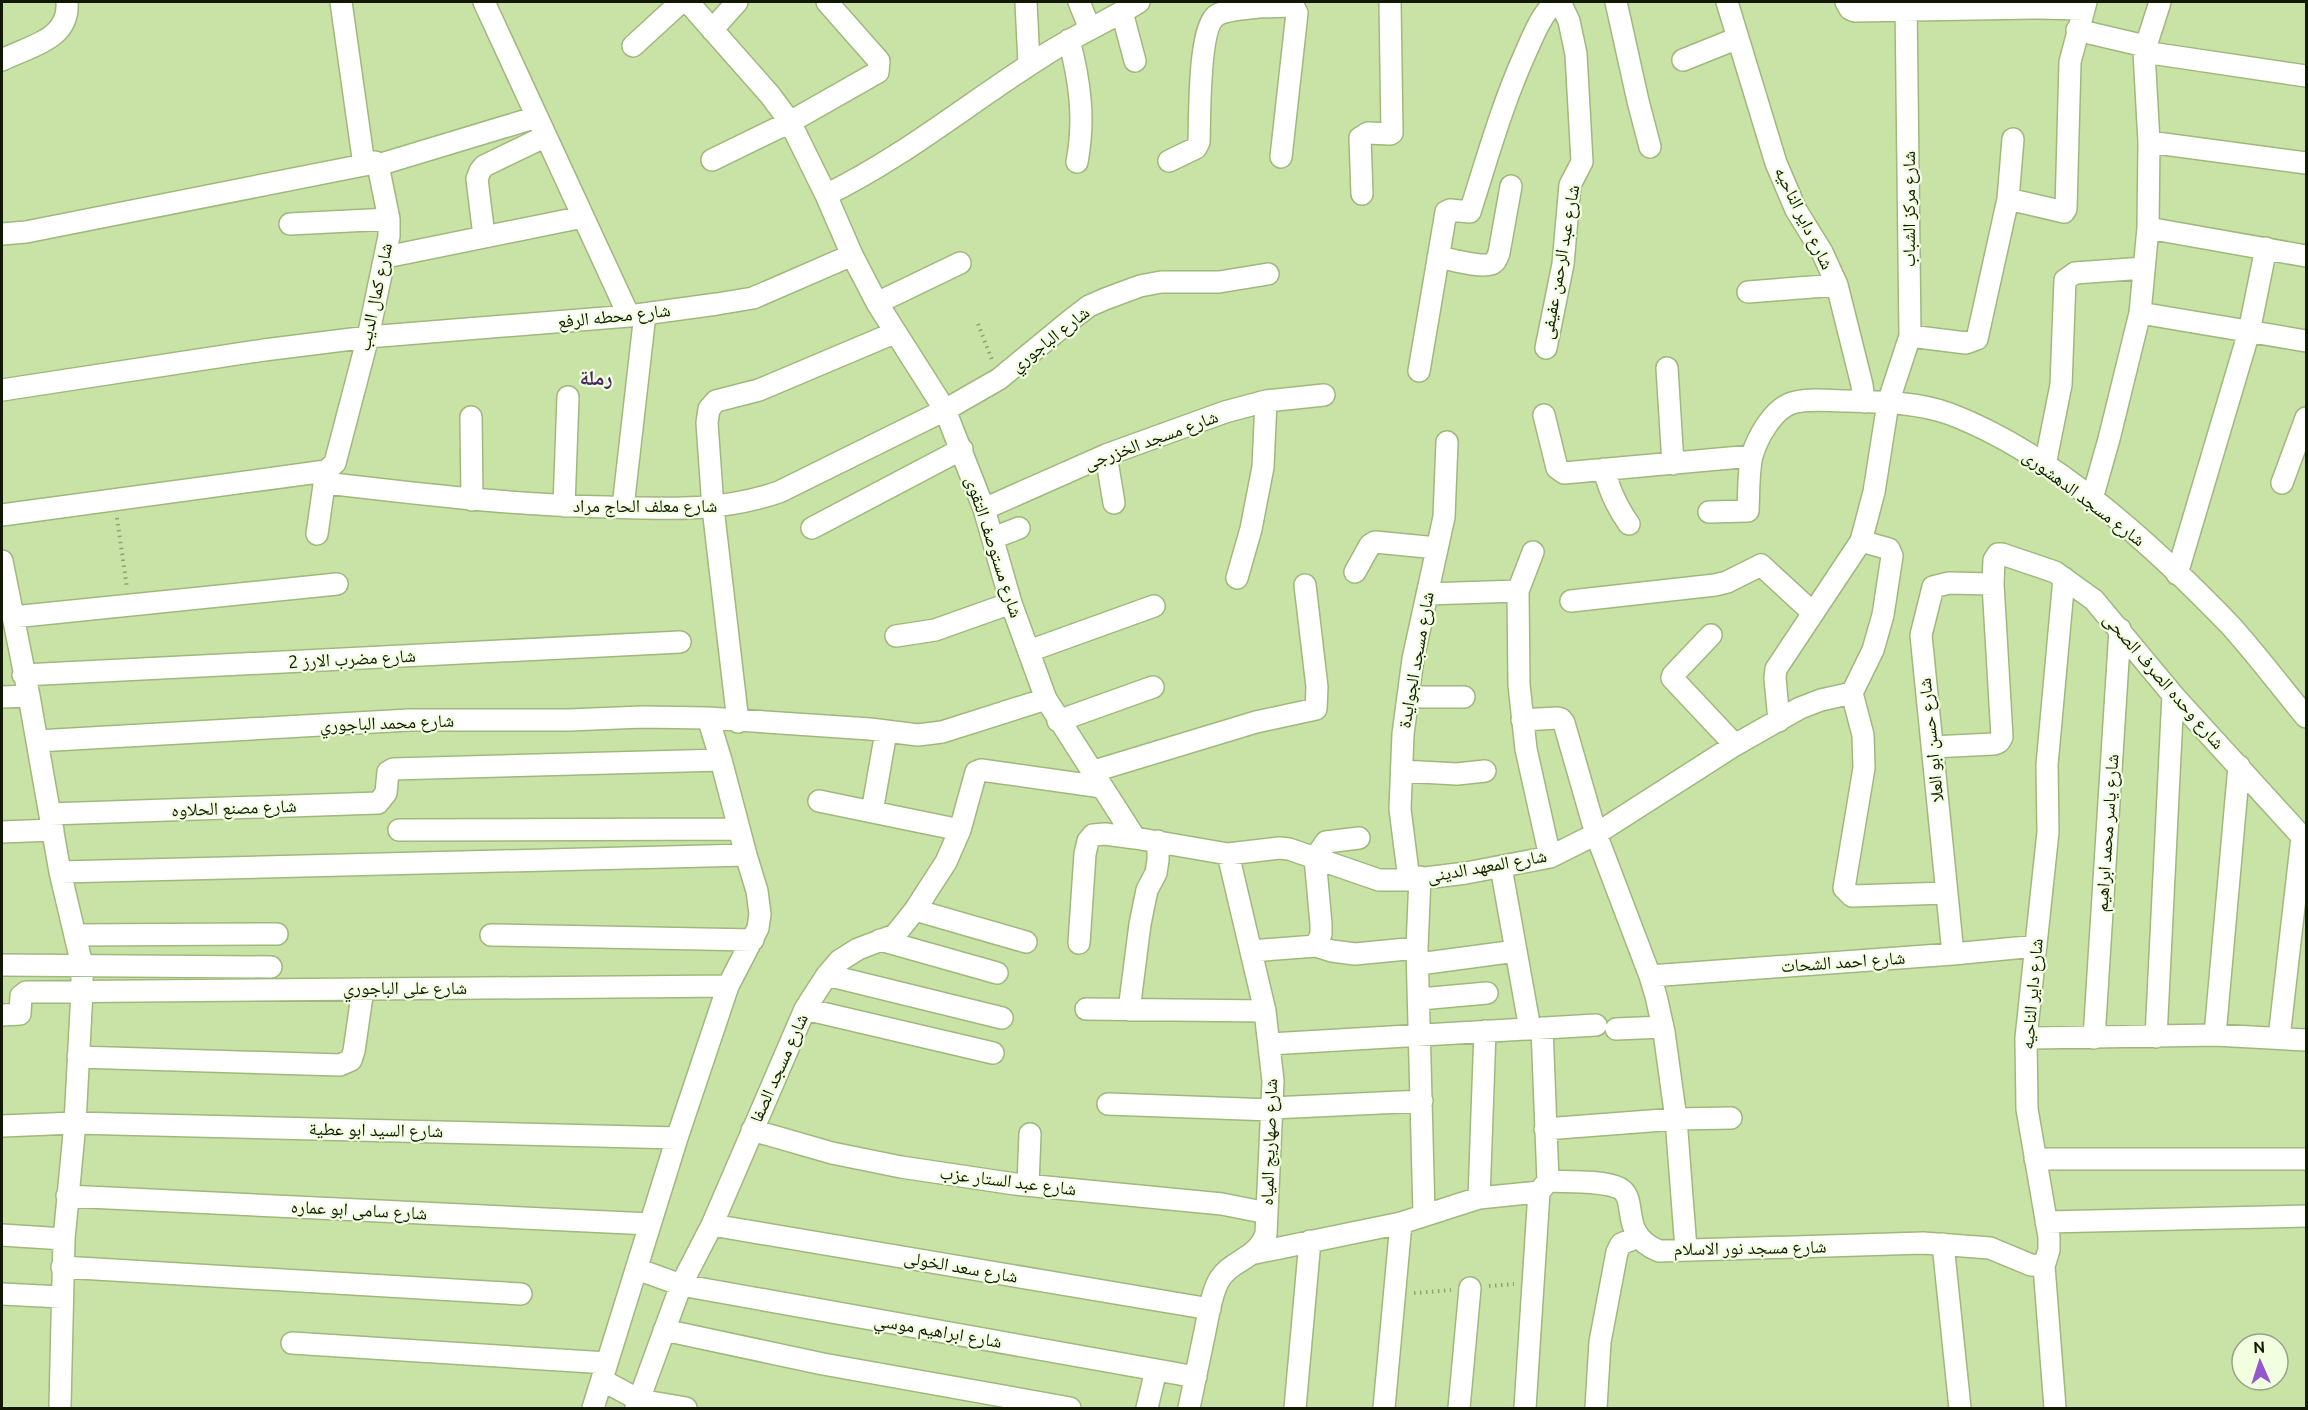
<svg xmlns="http://www.w3.org/2000/svg" width="2308" height="1410" viewBox="0 0 2308 1410" font-family="Ubuntu,'Noto Naskh Arabic',sans-serif">
  <style>
    .lines { fill: none; stroke-linecap: round; stroke-linejoin: round }
    .minor-casing { stroke: #9fb97d; stroke-width: 24 }
    .path { stroke: #8fa472; stroke-width: 4; stroke-dasharray: 1.5 4.5; stroke-linecap: butt }
    .minor { stroke: #fff; stroke-width: 21 }
    .labels { text-anchor: middle; stroke-width: 4.5; stroke-linejoin: round; paint-order: stroke }
    .street-label { font-size: 18px; fill: #111903; stroke: #f1ffe0 }
    .quarter-label { font-size: 21px; font-weight: bold; fill: #472861; stroke: #f1ffe0 }
  </style>
  <rect width="100%" height="100%" fill="#c8e3a5"/>
  <g class="lines">
    <defs>
      <path id="minor" d="M484,2L629,316
        M688,2L770,95L790,122L826,195L852,255L877,303L945,410L984,509L1011,603L1046,699L1135,838
        M1026,2L1029,64
        M1079,2L1090,29
        M1616,2L1638,101L1650,147
        M1727,2L1776,163L1796,210L1822,252L1837,285L1862,385L1864,402
        M1846,2L1850,9L1855,11L2038,8L2083,9
        M1259,7L1290,6L1294,7L1297,13L1281,157
        M1122,12L1135,61
        M712,30L737,2
        M2077,30L2145,46
        M1069,40C1080,81 1085,120 1077,162
        M633,46L681,2
        M2144,52L2306,76
        M2,60C29,46 70,40 67,2
        M1683,60L1738,38
        M2149,142L2306,163
        M712,160L790,122L878,72L879,61L827,2
        M1169,161L1196,148L1199,142C1200,118 1198,27 1217,15C1228,9 1247,9 1259,7L1257,2
        M378,165L537,117
        M1362,194L1360,138L1368,133L1390,134L1392,133L1390,2
        M826,195C904,157 970,102 1043,56C1074,36 1108,21 1139,2
        M2008,199L2064,212L2066,209L2070,62L2086,2
        M290,224L389,219
        M2148,228L2306,256
        M2,234L26,232L364,165
        M484,236L477,179L480,171L484,166L546,136
        M386,257L583,217
        M1438,257C1450,259 1480,268 1491,264C1496,262 1497,258 1499,253L1511,186
        M1748,292L1837,285
        M877,303L960,263
        M2140,313L2306,341
        M1910,336L1966,343L1977,339L2008,199L2013,139
        M1546,348L1563,264L1570,185L1582,162L1576,54L1569,21L1560,2
        M1667,368L1673,464
        M1419,371L1446,212L1450,210L1470,212C1487,159 1502,105 1525,54C1533,36 1541,15 1555,2
        M2,390L264,350L368,337L629,316L717,304L753,298L852,255
        M1544,415L1557,468L1564,473L1752,456
        M471,417L472,500
        M1106,455L1114,503
        M2045,465L2061,385L2065,280L2075,273L2144,268
        M1604,469C1609,490 1616,506 1629,524
        M325,483C419,494 512,505 607,507C668,509 720,512 779,492L945,410L999,379L1072,319L1089,306L1105,299L1140,286L1161,282H1219L1268,274
        M2282,483L2306,418
        M2092,499L2109,439L2140,313L2148,228L2149,142L2144,52L2160,2
        M564,506L568,397
        M623,507L645,314
        M984,509L1106,455L1225,412L1266,401L1324,395
        M1709,512L1748,511C1749,493 1748,473 1752,456C1757,438 1773,409 1792,403C1808,398 1829,401 1846,401C1880,402 1917,402 1950,414C2053,453 2155,547 2231,626C2257,655 2281,687 2306,717
        M2,515L326,471L335,463L368,337L389,236V219L378,165L375,162L364,165L341,2
        M812,528L962,449
        M317,534L326,471
        M993,538L1019,528
        M1533,552L1518,591L1519,685L1526,749L1550,857
        M2,561L29,696L60,872L82,965V991L75,1123L64,1239L60,1405
        M1355,572L1370,545L1375,542L1437,548
        M2177,574L2249,332L2266,248
        M1237,578L1251,529L1263,467L1266,401
        M1427,594L1518,591
        M1571,601L1715,585L1727,582L1761,565L1812,612
        M13,617L337,584
        M1711,635L1673,675L1672,678L1735,745
        M896,636L935,630L1011,603
        M1029,651L1154,606
        M23,675L680,642
        M1852,693L1863,735L1864,768L1844,888L1852,896L1947,893
        M1852,693L1873,650L1883,615L1892,556L1889,549L1861,541
        M2,697L29,696
        M1408,697H1464
        M1522,720L1557,718L1561,719L1564,723L1596,834L1650,976L1656,996L1664,1032L1676,1119L1686,1249
        M1058,721L1153,687
        M1779,721L1775,678L1776,669L1861,541L1874,492L1888,403L1910,336L1906,2
        M738,722L713,508L707,423L709,409L716,401L759,390L894,333
        M37,741L409,720H569L642,717L708,718L870,729L918,735L942,732L1046,699
        M1932,747L1994,744L1999,742L2002,737L1993,584L1994,560L1998,554H2002L2055,572L2094,600L2173,695L2306,841
        M1402,771L1457,774L1485,771
        M1091,772L1256,722L1316,709L1317,687L1305,585
        M819,801L960,830
        M872,812L886,732
        M50,814L378,803L386,793L388,772L393,769L721,760
        M399,830L739,829
        M2,832L53,830
        M1501,867L1530,1029
        M60,872L746,855
        M1420,877L1417,948L1424,1214
        M1409,880L1400,809L1403,734L1413,659L1444,517L1447,442
        M915,910L1026,942
        M76,935L277,934
        M491,935L753,940
        M880,940L997,973
        M1079,943L1085,854L1088,841L1093,835L1105,834L1135,838L1228,854L1279,848L1289,849L1379,880H1409L1466,873L1550,857L1596,834L1735,745L1800,708L1821,700L1852,693
        M1316,946L1332,951L1355,954L1417,948
        M1251,951L1316,946L1321,934V924L1315,858L1326,842L1359,838
        M1953,954L1921,635L1933,587L1949,583L1993,584
        M1419,964L1516,951
        M2,965L271,967
        M827,975L1002,1018
        M1650,976L1953,954L2036,946
        M1420,999L1487,993
        M805,1009L993,1053
        M1086,1009L1265,1011
        M1129,1010L1140,924L1147,890L1156,873L1158,860V841
        M2,1015L20,1014L21,996L26,992L728,986
        M1542,1028L1548,1181
        M1616,1029L1663,1027
        M2215,1035L2239,766
        M2156,1037L2173,695
        M2026,1038L2215,1035L2306,1040
        M2094,1038L2120,629
        M2279,1038L2302,837
        M1269,1044L1596,1025
        M78,1057L340,1065L351,1060L354,1051L363,989
        M1108,1104L1272,1110
        M1272,1108L1422,1101
        M2,1126L75,1123L677,1138
        M1545,1129L1676,1119L1731,1118
        M752,1130L832,1153L901,1167L1015,1184L1222,1204L1267,1213
        M2035,1159H2306
        M1028,1185L1030,1134
        M67,1196L650,1224
        M1479,1198L1485,1031
        M2046,1222L2306,1216
        M712,1225L1210,1309
        M2,1235L64,1239
        M1943,1244L1960,1408
        M1255,1253L1401,1223L1479,1198L1539,1192L1548,1181C1567,1182 1602,1180 1619,1188C1640,1199 1617,1234 1659,1251L1923,1243L1990,1248L2031,1265L2044,1266
        M62,1267L521,1294
        M637,1269L681,1285L1196,1377
        M2,1294L61,1297
        M664,1330L823,1364L1070,1408
        M292,1343L607,1363
        M602,1380L639,1400L686,1408
        M593,1408L677,1138L728,986L758,928L760,914L757,891L746,855L721,760L708,718
        M636,1408L681,1285L712,1225L805,1009L827,975L839,961L858,949L895,935L915,910L946,862L960,830L976,772L981,770L1102,787
        M1147,1408L1156,1370
        M1189,1408C1194,1384 1199,1360 1204,1336C1208,1318 1210,1298 1218,1282C1229,1260 1257,1260 1266,1234L1273,1081L1265,1011L1228,854
        M1295,1408L1310,1241
        M1384,1408L1401,1223
        M1459,1408L1470,1288
        M1525,1408L1539,1192
        M1596,1408L1600,1342L1617,1252L1621,1244L1638,1237
        M2055,1408L2044,1266L2049,1250V1237L2027,1109L2026,1038L2048,832L2047,765L2064,578"/>
    </defs>
    <use href="#minor" class="minor-casing"/>
    <path class="path" d="M978,324L992,360
      M117,518L127,588
      M1489,1286L1514,1284
      M1414,1293L1451,1290"/>
    <use href="#minor" class="minor"/>
  </g>
  <g class="labels">
    <g class="street-label">
      <text transform="translate(1909 209) rotate(-90)" y="6">شارع مركز الشباب</text>
      <text transform="translate(1804 218) rotate(64)" y="6">شارع داير الناحيه</text>
      <text transform="translate(1560 262) rotate(-80)" y="6">شارع عبد الرحمن عفيفى</text>
      <text transform="translate(375 297) rotate(-78)" y="6">شارع كمال الديب</text>
      <text transform="translate(614 316) rotate(-6)" y="6">شارع محطه الرفع</text>
      <text transform="translate(1050 339) rotate(-38)" y="6">شارع الباجوري</text>
      <text transform="translate(1151 440) rotate(-20)" y="6">شارع مسجد الخزرجى</text>
      <text transform="translate(2084 498) rotate(37)" y="6">شارع مسجد الدهشورى</text>
      <text x="645" y="512">شارع معلف الحاج مراد</text>
      <text transform="translate(994 547) rotate(72)" y="6">شارع مستوصف التقوى</text>
      <text transform="translate(352 659) rotate(-3)" y="6">شارع مضرب الارز 2</text>
      <text transform="translate(1416 660) rotate(-80)" y="6">شارع مسجد الجوايدة</text>
      <text transform="translate(2164 681) rotate(49)" y="6">شارع وحده الصرف الصحى</text>
      <text transform="translate(387 723) rotate(-2)" y="6">شارع محمد الباجوري</text>
      <text transform="translate(1931 740) rotate(-96)" y="6">شارع حسن ابو العلا</text>
      <text transform="translate(234 808) rotate(-2)" y="6">شارع مصنع الحلاوه</text>
      <text transform="translate(2107 833) rotate(-86)" y="6">شارع ياسر محمد ابراهيم</text>
      <text transform="translate(1487 866) rotate(-10)" y="6">شارع المعهد الدينى</text>
      <text transform="translate(1843 962) rotate(-4)" y="6">شارع احمد الشحات</text>
      <text x="405" y="994">شارع على الباجوري</text>
      <text transform="translate(2032 994) rotate(-85)" y="6">شارع داير الناحيه</text>
      <text transform="translate(779 1068) rotate(-66)" y="6">شارع مسجد الصفا</text>
      <text transform="translate(376 1130) rotate(1)" y="6">شارع السيد ابو عطية</text>
      <text transform="translate(1269 1142) rotate(-88)" y="6">شارع صهاريج المياه</text>
      <text transform="translate(1008 1181) rotate(7)" y="6">شارع عبد الستار عزب</text>
      <text transform="translate(359 1210) rotate(3)" y="6">شارع سامى ابو عماره</text>
      <text transform="translate(1750 1248) rotate(-1)" y="6">شارع مسجد نور الاسلام</text>
      <text transform="translate(961 1267) rotate(10)" y="6">شارع سعد الخولى</text>
      <text transform="translate(938 1331) rotate(10)" y="6">شارع ابراهيم موسي</text>
    </g>
    <g class="quarter-label">
      <text x="596" y="385">رملة</text>
    </g>
  </g>
  <rect width="2308" height="1410" fill="none" stroke="#111903" stroke-width="6"/>
  <g transform="translate(2260 1362) rotate(357)"><circle r="28" fill="#f1ffe0" stroke="#97a388" stroke-width="1.5"/>
  <path d="M0-4.5L10 22L0 15L-10 22Z" fill="#9757cc"/>
  <text y="-9" font-size="16" font-weight="bold" text-anchor="middle" fill="#111903">N</text>
  </g>
</svg>
